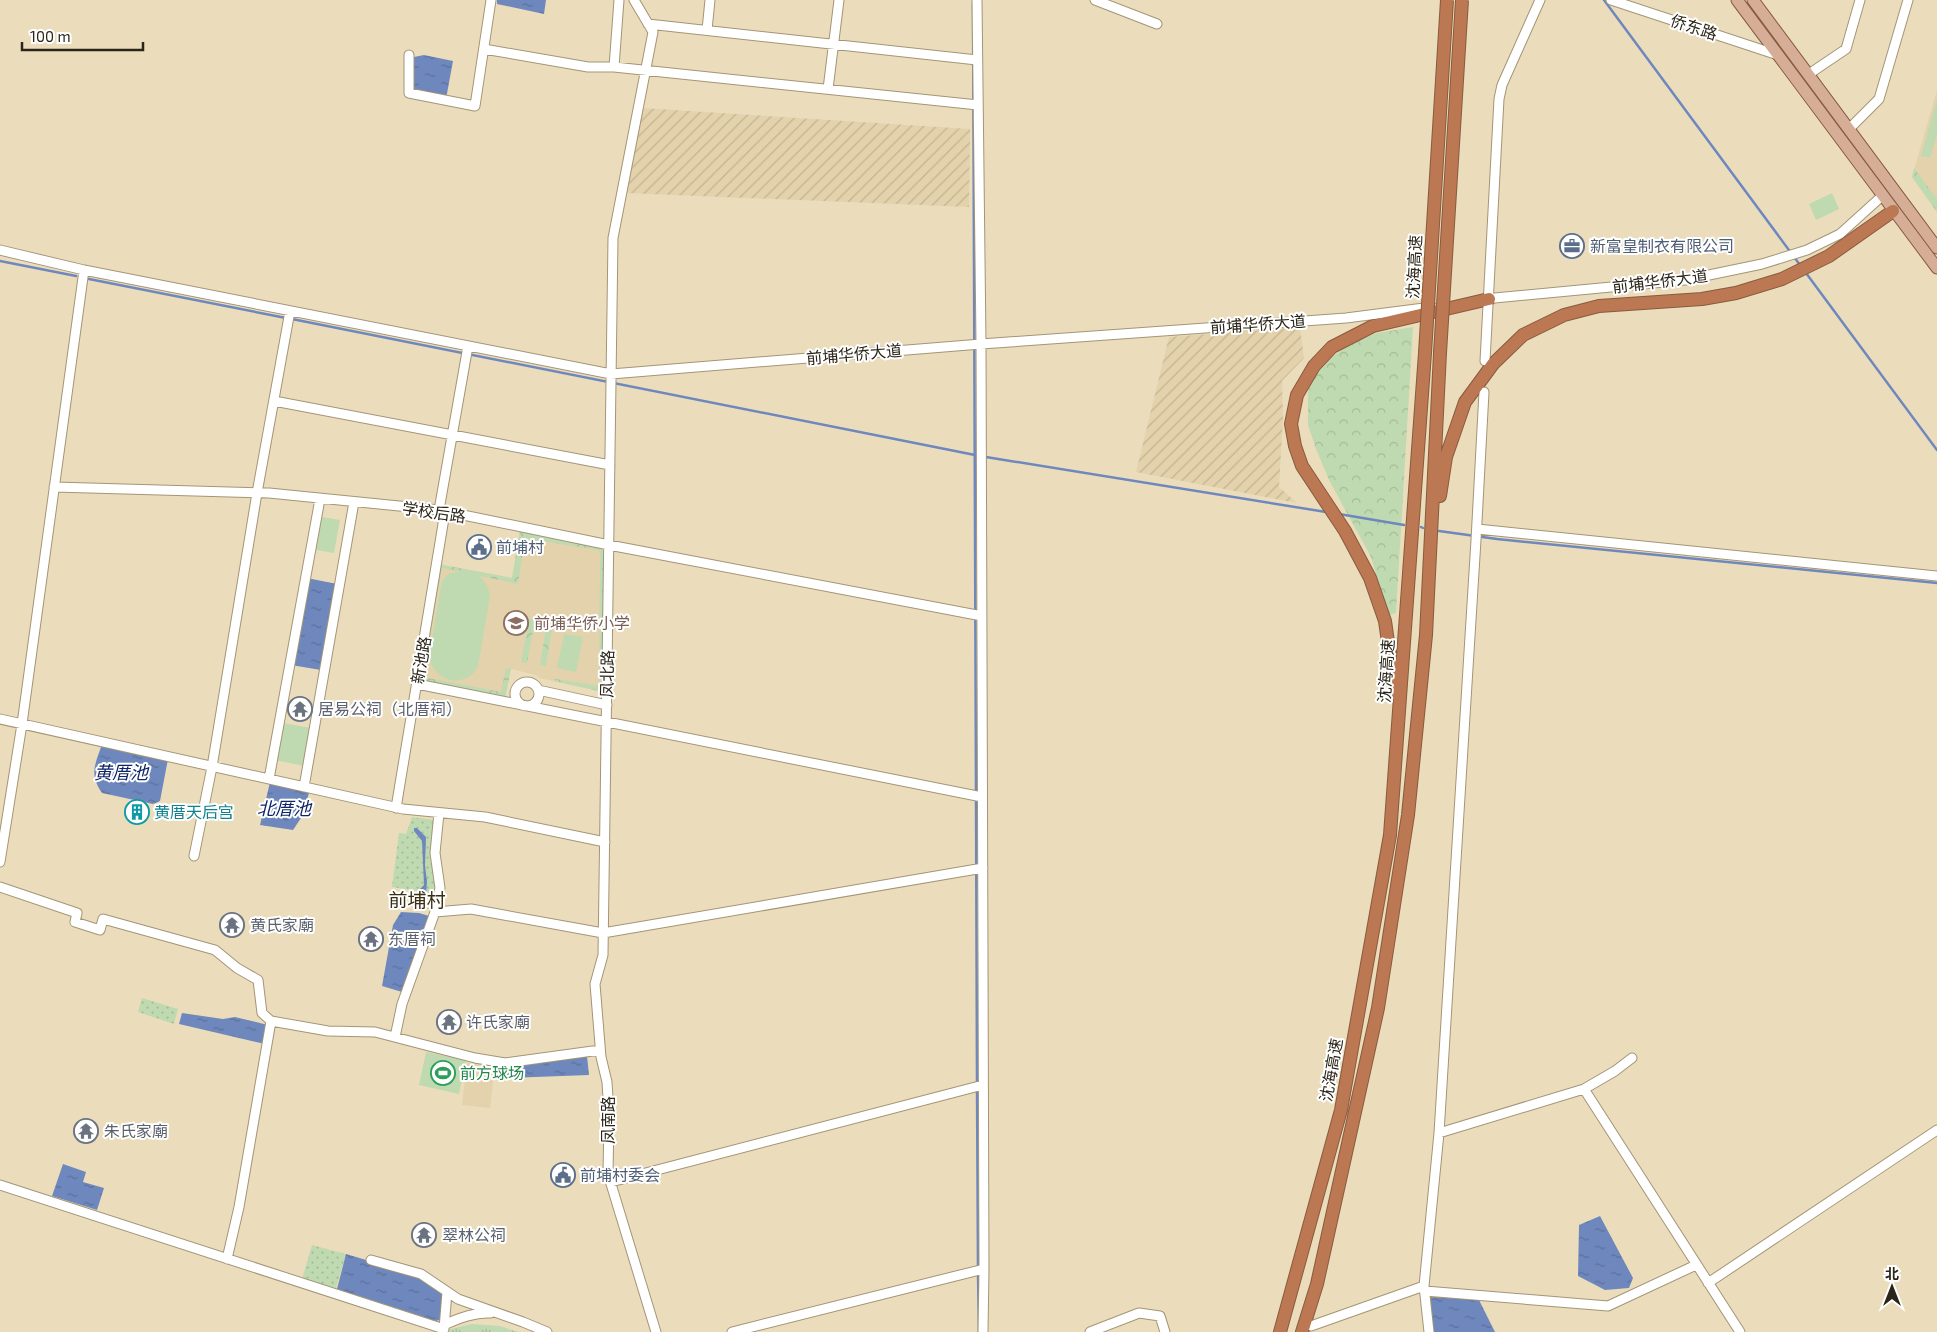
<svg xmlns="http://www.w3.org/2000/svg" width="1937" height="1332" viewBox="0 0 1937 1332" font-family="'Exo 2','Noto Sans SC',sans-serif">
  <style>
    .industrial { fill: url(#industrial-furrows) }
    .built { fill: #e3d2ab }
    .grass { fill: url(#grass-tufts) }
    .forest { fill: url(#forest-crowns) }
    .park { fill: url(#park-dots) }
    .pitch { fill: #bfdab0 }
    .water { fill: url(#water-ripples) }
    .lines { fill: none; stroke-linecap: round; stroke-linejoin: round }
    .stream { stroke: #6e88be; stroke-width: 2.5 }
    .minor-casing { stroke: #a39576; stroke-width: 11 }
    .major-casing { stroke: #885b3e; stroke-width: 13 }
    .highway-casing { stroke: #885b3e; stroke-width: 14 }
    .minor { stroke: #fff; stroke-width: 9 }
    .major { stroke: #d6ae97; stroke-width: 11 }
    .highway { stroke: #bb7852; stroke-width: 12 }
    .highway-bridge-casing { stroke: #885b3e; stroke-width: 14; stroke-linecap: butt }
    .highway-bridge { stroke: #bb7852; stroke-width: 12 }
    .labels { text-anchor: middle; stroke-width: 4; stroke-linejoin: round; paint-order: stroke }
    .street-label { font-size: 16px; fill: #2a2518; stroke: #fff }
    .service-label { font-size: 16px; fill: #4e5e75; stroke: #fff; text-anchor: start }
    .education-label { font-size: 16px; fill: #785e54; stroke: #fff; text-anchor: start }
    .worship-label { font-size: 16px; fill: #5b616d; stroke: #fff; text-anchor: start }
    .culture-label { font-size: 16px; fill: #0d838f; stroke: #fff; text-anchor: start }
    .leisure-label { font-size: 16px; fill: #27864d; stroke: #fff; text-anchor: start }
    .water-label { font-size: 18px; font-style: italic; fill: #0d2566; stroke: #fff }
    .quarter-label { font-size: 19px; fill: #3b2f13; stroke: #fff }
  </style>
  <defs>
    <pattern id="industrial-furrows" width="10" height="10" patternUnits="userSpaceOnUse" patternTransform="scale(1.25)"><rect width="10" height="10" fill="#e3d2ab"/><path d="M-1 1l2-2M0 10L10 0M9 11l2-2" fill="none" stroke="#c3b492"/></pattern>
    <pattern id="grass-tufts" width="24" height="20" patternUnits="userSpaceOnUse" patternTransform="scale(1.25)"><rect width="24" height="20" fill="#bfdab0"/><path d="M3 7l-1-3M5 7V3M7 7l1-3M15 17l-1-3M17 17v-4M19 17l1-3" fill="none" stroke="#a4bb97"/></pattern>
    <pattern id="forest-crowns" width="20" height="18" patternUnits="userSpaceOnUse" patternTransform="scale(1.25)"><rect width="20" height="18" fill="#bfdab0"/><path d="M2 6a3 3 0 1 1 6 0M12 15a3 3 0 1 1 6 0" fill="none" stroke="#a4bb97"/></pattern>
    <pattern id="park-dots" width="8" height="8" patternUnits="userSpaceOnUse" patternTransform="scale(1.25)"><rect width="8" height="8" fill="#bfdab0"/><path d="M2 2h.1M6 6h.1" fill="none" stroke="#a4bb97" stroke-width="1.8" stroke-linecap="round"/></pattern>
    <pattern id="water-ripples" width="26" height="14" patternUnits="userSpaceOnUse" patternTransform="scale(1.25)"><rect width="26" height="14" fill="#6e88be"/><path d="M2 4q2-2 4 0t4 0M15 11q2-2 4 0t4 0" fill="none" stroke="#5b6f99"/></pattern>
  </defs>
  <rect width="100%" height="100%" fill="#ebddbc"/>
  <path class="industrial" d="M642,108L970,129L969,207L626,193Z
    M1300,327L1304,358L1282,381L1283,418L1279,487L1297,503L1136,472L1169,337Z"/>
  <path class="built" d="M1937,90V212L1912,177Z
    M520,531L602,548L604,552L603,692L539,678L536,675L511,669L505,698L418,681L438,564L512,578Z
    M467,1063L495,1066L490,1108L462,1105Z"/>
  <path class="grass" d="M472,1324L500,1326L518,1332H445L446,1330Z"/>
  <path class="forest" d="M1914,168L1937,199V212L1912,177Z
    M1413,327L1396,613L1388,615L1371,557L1329,480L1316,449L1308,425V392L1316,370L1349,344L1377,333Z
    M520,531L598,546L604,552L603,692L554,681L555,679L599,686L600,552L597,550L525,538L518,584L442,568L423,677L501,692L506,668L511,669L505,698L418,681L438,564L512,578Z
    M529,619L535,620L527,663L521,662Z
    M547,622L553,623L546,666L540,665Z"/>
  <path class="park" d="M412,817L434,820L432,845L436,890L434,909L415,908L418,891L392,887L399,833L406,834Z
    M142,998L178,1009L174,1024L138,1012Z
    M312,1245L346,1254L336,1288L302,1279Z"/>
  <path class="pitch" d="M1937,99V134L1930,158L1921,156Z
    M1832,193L1839,209L1816,220L1809,204Z
    M322,517L340,520L334,553L316,550Z
    M461,571C478,571 487,579 490,596L478,666C467,689 434,683 429,657L442,581L448,574Z
    M564,634L583,637L576,672L557,668Z
    M283,723L311,728L304,766L275,760Z
    M426,1052L466,1060L459,1094L419,1085Z"/>
  <path class="water" d="M497,0H546L544,14L497,4Z
    M424,55L453,61L446,99L412,90L411,71L414,57Z
    M307,578L337,584L321,670L291,665Z
    M102,744L168,759L160,801L153,804L102,793C89,774 95,765 102,744Z
    M270,782L309,793L301,818L293,830L260,825Z
    M417,828L426,837L425,865L427,882L425,909L415,908L418,891L424,885L422,841L414,831V828Z
    M401,912L419,913L429,916L402,992L382,986L393,925Z
    M182,1013L223,1019L235,1017L268,1025L265,1044L179,1024Z
    M587,1056L589,1075L505,1078V1065Z
    M63,1164L86,1172L83,1182L104,1188L97,1210L52,1196Z
    M1600,1216L1633,1278L1629,1288L1605,1290L1578,1276L1579,1225Z
    M346,1254L420,1276L444,1293L443,1319L436,1321L337,1289Z
    M1431,1297L1479,1300L1495,1332H1434L1429,1302Z"/>
  <g class="lines">
    <path class="stream" d="M1604,0L1800,265
      M973,4L976,793
      M0,261L76,276
      M1806,273L1937,450
      M89,279L286,318
      M292,319L975,455
      M986,457L1326,512
      M1339,514L1404,525
      M1421,527L1423,528
      M1439,531L1497,539L1937,583
      M976,799L977,1083
      M977,1089L978,1268
      M978,1274L979,1332"/>
    <defs>
      <path id="minor" d="M619,0L614,67L978,105
        M634,0L653,32L613,238L603,955L595,984L601,1057L607,1082L609,1114L608,1174L656,1332
        M1095,0L1157,24
        M1611,0L1778,55
        M648,24L977,60
        M707,30L710,0
        M484,49L588,67H614
        M409,55V93L475,106L491,0
        M1809,74L1846,49L1860,0
        M828,89L839,0
        M1849,129L1879,99L1908,0
        M0,250L84,270L611,374L981,344L1346,318L1432,307
        M1484,299L1685,280L1762,264L1807,250L1840,234L1882,196
        M1485,361L1499,99L1502,85L1540,0
        M274,401L610,465
        M54,487L269,493L439,510L609,545L982,616
        M439,510L468,346
        M1477,529L1937,576
        M515 694a12 12 0 1 1 24 0a12 12 0 1 1-24 0Z
        M417,684L982,797
        M538,690L607,705
        M0,719L403,809L485,817L605,842
        M269,779L320,499
        M304,787L354,502
        M396,808L445,512
        M194,856L212,767L257,493L290,311
        M0,862L22,724L84,270
        M0,887L77,913L75,922L100,930L103,919L215,950L237,968L258,980L262,1013L271,1021
        M435,912L471,909L603,933L983,868
        M395,1037L402,1004L435,912L440,888L435,853L439,813
        M1584,1089L1740,1332
        M1439,1133L1584,1089L1615,1071L1632,1058
        M611,1182L983,1085
        M0,1185L444,1329L447,1292
        M227,1259L239,1207L271,1021L328,1031L375,1032L475,1058L505,1063L600,1050
        M371,1260L421,1274L458,1299L523,1322L547,1332
        M1708,1283L1937,1130
        M1424,1286L1429,1332
        M1425,1291L1608,1306L1696,1265
        M446,1324C460,1318 475,1312 491,1313
        M1311,1326L1424,1286L1439,1133L1476,540L1484,392
        M732,1332L984,1269L981,344L977,0
        M983,1332L984,1269
        M1090,1332L1139,1313L1160,1316L1165,1332"/>
      <path id="major" d="M1737,0L1937,268
        M1753,0L1937,248"/>
      <path id="highway" d="M1440,496L1446,457L1465,402L1493,364L1523,335L1564,315L1599,306L1702,299L1736,293L1782,279L1829,256L1893,211
        M1395,691L1385,621L1370,578L1345,531L1302,466L1295,446L1291,424L1297,395L1314,366L1332,347L1373,326L1489,299
        M1280,1332L1341,1110L1390,835L1425,353
        M1302,1332L1317,1284L1378,1008L1408,815L1426,635L1440,353"/>
    </defs>
    <use href="#minor" class="minor-casing"/>
    <use href="#major" class="major-casing"/>
    <use href="#highway" class="highway-casing"/>
    <use href="#minor" class="minor"/>
    <use href="#major" class="major"/>
    <use href="#highway" class="highway"/>
    <defs>
      <path id="highway-bridge" d="M1425,353L1447,0
        M1440,353L1462,0"/>
    </defs>
    <use href="#highway-bridge" class="highway-bridge-casing"/>
    <use href="#highway-bridge" class="highway-bridge"/>
  </g>
  <defs>
    <symbol id="office-ring" viewBox="-11 -11 22 22"><circle r="9.5" fill="#fff" stroke="#5c6f8a" stroke-width="1.5"/><path d="M-6-3h4V-5.5h4V-3h4V5H-6ZM-1-4.5V-3h2v-1.5ZM-6 0V1H6V0Z" fill="#5c6f8a"/></symbol>
    <symbol id="civic-ring" viewBox="-11 -11 22 22"><circle r="9.5" fill="#fff" stroke="#5c6f8a" stroke-width="1.5"/><path d="M-.6-6.5H3V-4.5H.6V-3L4-1V1h2V6H-6V1h2V-1L-.6-3ZM-1.2 2.5V6h2.4V2.5Z" fill="#5c6f8a"/></symbol>
    <symbol id="school-ring" viewBox="-11 -11 22 22"><circle r="9.5" fill="#fff" stroke="#8d6e63" stroke-width="1.5"/><path d="M0-5L7-2L0 1L-7-2ZM-4 1L0 2.5L4 1V4Q0 6-4 4Z" fill="#8d6e63"/></symbol>
    <symbol id="temple-ring" viewBox="-11 -11 22 22"><circle r="9.5" fill="#fff" stroke="#6b7280" stroke-width="1.5"/><path d="M0-6L5-2H3V0L6.5 2.5H4V6H1.5V3h-3V6H-4V2.5H-6.5L-3 0V-2H-5Z" fill="#6b7280"/></symbol>
    <symbol id="building-ring" viewBox="-11 -11 22 22"><circle r="9.5" fill="#fff" stroke="#0f9aa8" stroke-width="1.5"/><path d="M-4-6H4V6H1V3H-1V6H-4ZM-2.5-4.3h1.7v1.8h-1.7ZM.8-4.3h1.7v1.8H.8ZM-2.5-1h1.7V.8h-1.7ZM.8-1h1.7V.8H.8Z" fill="#0f9aa8"/></symbol>
    <symbol id="stadium-ring" viewBox="-11 -11 22 22"><circle r="9.5" fill="#fff" stroke="#2e9e5b" stroke-width="1.5"/><path d="M0-5a6.5 5 0 1 0 0 10a6.5 5 0 1 0 0-10ZM-3.5-1.8h7v3.6h-7Z" fill="#2e9e5b"/></symbol>
  </defs>
  <g fill-rule="evenodd">
    <use href="#office-ring" x="1558" y="232" width="28" height="28"/>
    <use href="#civic-ring" x="465" y="533" width="28" height="28"/>
    <use href="#school-ring" x="502" y="609" width="28" height="28"/>
    <use href="#temple-ring" x="286" y="695" width="28" height="28"/>
    <use href="#building-ring" x="123" y="798" width="28" height="28"/>
    <use href="#temple-ring" x="218" y="911" width="28" height="28"/>
    <use href="#temple-ring" x="357" y="925" width="28" height="28"/>
    <use href="#temple-ring" x="435" y="1008" width="28" height="28"/>
    <use href="#stadium-ring" x="429" y="1059" width="28" height="28"/>
    <use href="#temple-ring" x="72" y="1117" width="28" height="28"/>
    <use href="#civic-ring" x="549" y="1161" width="28" height="28"/>
    <use href="#temple-ring" x="410" y="1221" width="28" height="28"/>
  </g>
  <g class="labels">
    <g class="street-label">
      <text transform="translate(1694 27) rotate(18)" y="6">侨东路</text>
      <text transform="translate(1414 267) rotate(-87)" y="6">沈海高速</text>
      <text transform="translate(1660 281) rotate(-7)" y="6">前埔华侨大道</text>
      <text transform="translate(1258 324) rotate(-4)" y="6">前埔华侨大道</text>
      <text transform="translate(854 354) rotate(-5)" y="6">前埔华侨大道</text>
      <text transform="translate(434 512) rotate(8)" y="6">学校后路</text>
      <text transform="translate(421 660) rotate(-80)" y="6">新池路</text>
      <text transform="translate(1386 671) rotate(-86)" y="6">沈海高速</text>
      <text transform="translate(607 674) rotate(-89)" y="6">凤北路</text>
      <text transform="translate(1331 1070) rotate(-80)" y="6">沈海高速</text>
      <text transform="translate(608 1120) rotate(-90)" y="6">凤南路</text>
    </g>
    <g class="service-label">
      <text x="1590" y="252">新富皇制衣有限公司</text>
      <text x="496" y="553">前埔村</text>
      <text x="580" y="1181">前埔村委会</text>
    </g>
    <g class="education-label">
      <text x="534" y="629">前埔华侨小学</text>
    </g>
    <g class="worship-label">
      <text x="318" y="715">居易公祠（北厝祠）</text>
      <text x="250" y="931">黄氏家廟</text>
      <text x="388" y="945">东厝祠</text>
      <text x="466" y="1028">许氏家廟</text>
      <text x="104" y="1137">朱氏家廟</text>
      <text x="442" y="1241">翠林公祠</text>
    </g>
    <g class="culture-label">
      <text x="154" y="818">黄厝天后宫</text>
    </g>
    <g class="leisure-label">
      <text x="460" y="1079">前方球场</text>
    </g>
    <g class="water-label">
      <text x="121" y="779">黄厝池</text>
      <text x="284" y="815">北厝池</text>
    </g>
    <g class="quarter-label">
      <text x="417" y="907">前埔村</text>
    </g>
  </g>
  <g transform="translate(1892 1287)" stroke="#ffffff" stroke-width="4" paint-order="stroke">
  <path d="M0-4L9 19L0 12L-9 19Z" fill="#2a2518"/>
  <text y="-8" font-size="14" font-weight="bold" text-anchor="middle" fill="#2a2518">北</text>
  </g>
  <path d="M22 42v8h121v-8" fill="none" stroke="#2a2518" stroke-width="2.5"/>
  <text x="30" y="42" font-size="15" fill="#2a2518" stroke="#ffffff" stroke-width="4" paint-order="stroke">100 m</text>
</svg>
